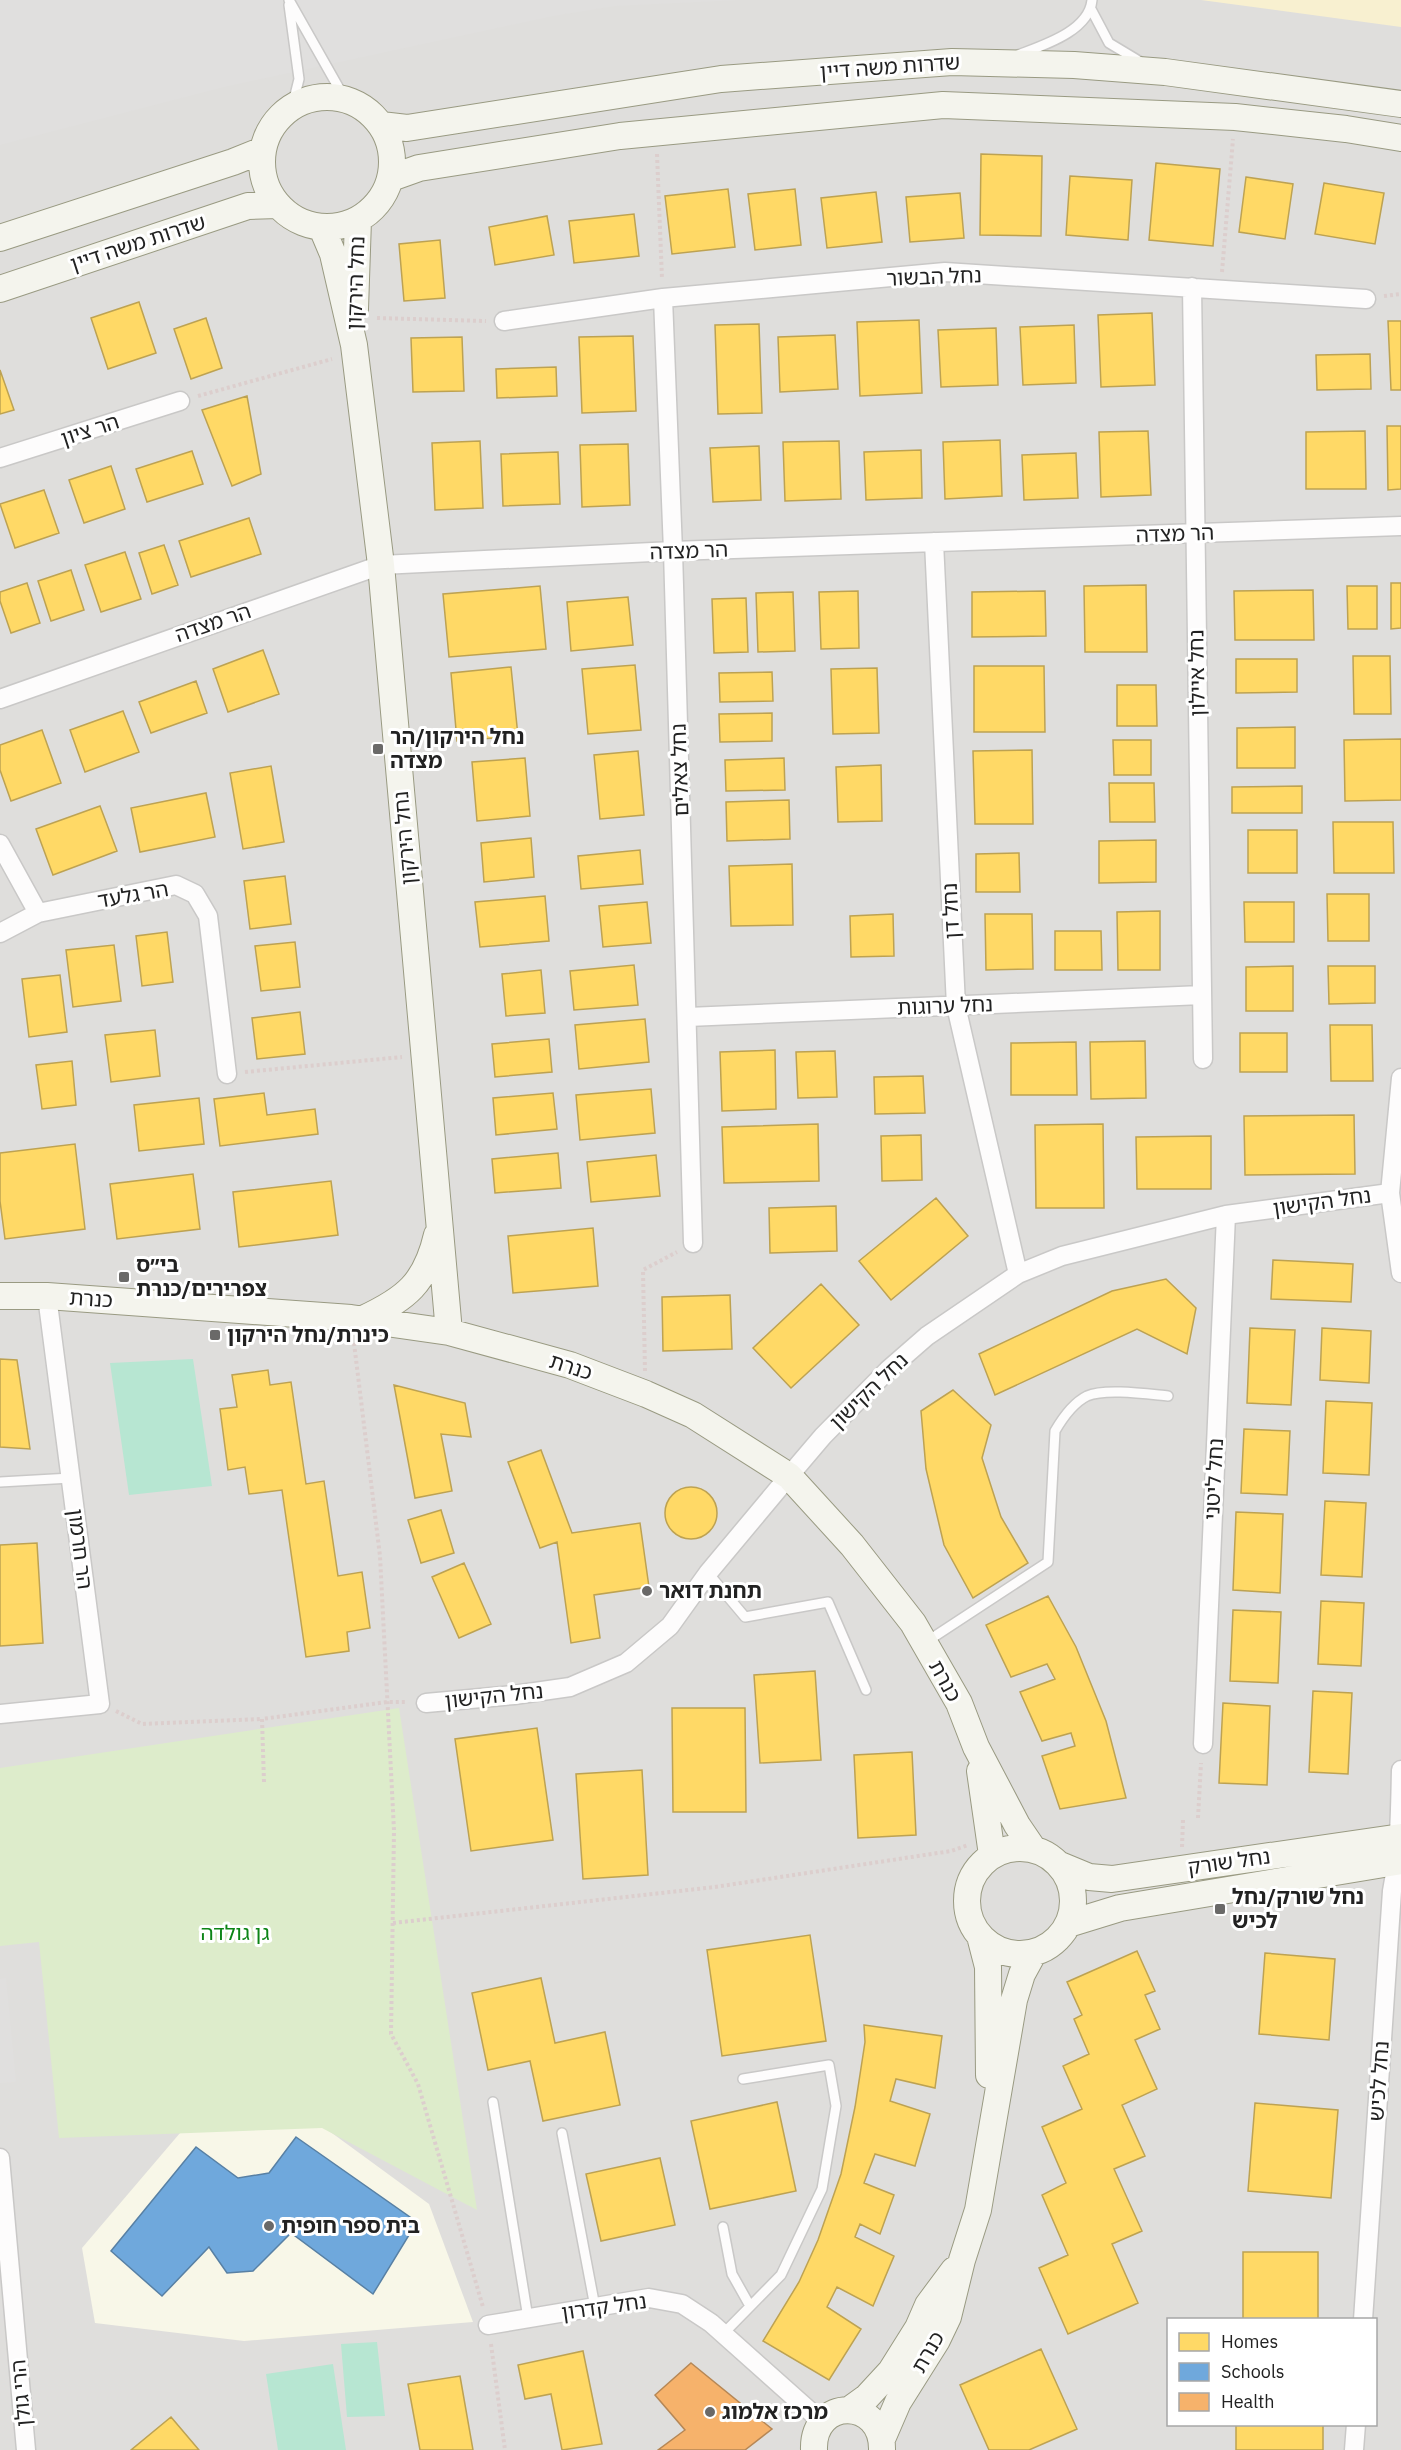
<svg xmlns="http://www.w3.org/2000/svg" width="1401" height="2450" viewBox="0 0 1401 2450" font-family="'IBM Plex Sans','Noto Sans Hebrew',sans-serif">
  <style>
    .residential { fill: #dfdedc; fill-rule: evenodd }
    .education { fill: #f8f7e8 }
    .grass { fill: #ddeccb }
    .sand { fill: #f8f0d0 }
    .pitch { fill: #b7e6d2 }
    .parking { fill: #e0dfde }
    .homes { fill: #ffd966; stroke: #bda252; stroke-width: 1.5 }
    .schools { fill: #6fa8dc; stroke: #5880a4; stroke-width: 1.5 }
    .health { fill: #f6b26b; stroke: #b68755; stroke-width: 1.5 }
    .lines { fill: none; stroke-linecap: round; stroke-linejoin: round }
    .lane-casing { stroke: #c9c8c7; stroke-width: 12 }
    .street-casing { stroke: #c9c8c7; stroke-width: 21 }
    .secondary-casing { stroke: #999a82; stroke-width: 28 }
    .path { stroke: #dccecd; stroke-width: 4; stroke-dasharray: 3 3; stroke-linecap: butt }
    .lane { stroke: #fdfcfc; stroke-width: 9 }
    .street { stroke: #fdfcfc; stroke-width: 18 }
    .secondary { stroke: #f4f4ed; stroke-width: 26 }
    .poi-dot { fill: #6a6968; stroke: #fff; stroke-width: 2 }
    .labels { text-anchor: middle; stroke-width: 6; stroke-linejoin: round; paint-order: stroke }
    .street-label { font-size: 21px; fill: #222; stroke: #fff }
    .poi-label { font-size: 21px; font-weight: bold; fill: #222; stroke: #fff; text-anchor: start }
    .park-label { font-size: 21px; fill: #0c8416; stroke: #fff }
  </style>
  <rect width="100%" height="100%" fill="#f0eeeb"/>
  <path class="residential" d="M0,0H1401V2450H0ZM1168,2320H1376V2424H1168Z"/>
  <path class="education" d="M310,2117L429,2204L473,2322L244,2341L95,2323L82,2248L186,2126Z"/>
  <path class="grass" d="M399,1708L477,2210L322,2128L59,2138L39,1942L0,1946V1768Z"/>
  <path class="sand" d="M1201,0H1401V27Z"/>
  <path class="pitch" d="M193,1359L212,1486L129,1495L110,1363Z
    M377,2342L385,2416L347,2417L341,2344Z
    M333,2364L346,2450H278L266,2374Z"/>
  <path class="parking" d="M0,0H741L615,6L553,16L224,87L0,145Z
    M6,1978L16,2082L0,2083V1979Z"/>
  <path class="homes" d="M981,154L1042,156L1041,236L980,235Z
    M1156,163L1220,169L1213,246L1149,240Z
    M1070,176L1132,180L1128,240L1066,235Z
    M1246,177L1293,184L1285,239L1239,232Z
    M1324,183L1384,193L1375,244L1315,234Z
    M728,189L735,247L672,254L665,196Z
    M795,189L801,245L755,250L748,194Z
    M876,192L882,242L827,248L821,198Z
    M960,193L964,238L910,242L906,197Z
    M634,214L639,256L574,263L569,221Z
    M547,216L554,255L495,265L489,227Z
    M440,240L445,298L404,301L399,244Z
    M139,302L156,353L108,369L91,318Z
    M1152,313L1155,385L1101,387L1098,315Z
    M206,318L222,368L191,379L174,329Z
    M919,320L922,393L860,396L857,322Z
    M1388,321H1401V390H1391Z
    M759,324L762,413L718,414L715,325Z
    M1074,325L1076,383L1023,385L1020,327Z
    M996,328L998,385L941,387L938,330Z
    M835,335L838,389L780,392L778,337Z
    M633,336L636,411L582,413L579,337Z
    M462,337L464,391L413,392L411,338Z
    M1370,354L1371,389L1317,390L1316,355Z
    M556,367L557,396L497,398L496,369Z
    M0,370L14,410L0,414Z
    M247,396L261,474L232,486L202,410Z
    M1387,426H1401V489L1388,490Z
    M1148,431L1151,495L1101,497L1099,432Z
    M1365,431L1366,489H1306V432Z
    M1000,440L1002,496L945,499L943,442Z
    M480,441L483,508L435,510L432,443Z
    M839,441L841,499L785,501L783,442Z
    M628,444L630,505L582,507L580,445Z
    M759,446L761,500L713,502L710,448Z
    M921,450L922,498L866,500L864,452Z
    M192,451L203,484L147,502L136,469Z
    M558,452L560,504L503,506L501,454Z
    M1076,453L1078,498L1024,500L1022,455Z
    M111,466L125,509L84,523L69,480Z
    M44,490L59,533L15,548L0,504Z
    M249,518L261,554L191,577L179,541Z
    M164,545L178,585L152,594L139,553Z
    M125,552L141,599L101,612L85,565Z
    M71,570L84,610L51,621L38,581Z
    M27,583L40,623L11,633L0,601V592Z
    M1391,583H1401V628L1391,629Z
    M1146,585L1147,652H1085L1084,586Z
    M540,586L546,649L449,657L443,594Z
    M1347,586H1377V629H1348Z
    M1313,590L1314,640H1235L1234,591Z
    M858,591L859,648L821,649L819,592Z
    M1045,591L1046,636L972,637V592Z
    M793,592L795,651L758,652L756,593Z
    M628,597L633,645L571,651L567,602Z
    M746,598L748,652L714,653L712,599Z
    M263,650L279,694L228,712L213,669Z
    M1353,656H1390L1391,714H1354Z
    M1236,659H1297V692L1236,693Z
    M635,665L641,730L588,734L582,669Z
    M974,666H1044L1045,732H974Z
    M511,667L518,736L457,741L451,673Z
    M877,668L879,733L833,734L831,669Z
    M772,672L773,701L720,702L719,673Z
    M196,681L207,713L151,733L139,702Z
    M1117,685H1156L1157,726H1117Z
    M123,711L139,752L85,772L70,730Z
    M772,713V741L720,742L719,714Z
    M1295,727V768H1237V728Z
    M42,730L61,783L11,801L0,770V745Z
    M1401,739V800L1345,801L1344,740Z
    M1113,740H1151V775H1114Z
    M1032,750L1033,824H975L973,751Z
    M638,751L644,815L600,819L594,755Z
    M525,758L530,816L477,821L472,762Z
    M784,758L785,790L726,791L725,760Z
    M881,765L882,821L838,822L836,767Z
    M271,766L284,842L243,849L230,773Z
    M1109,783H1154L1155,822H1110Z
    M1302,786V813H1232V787Z
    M206,793L215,837L140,852L131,808Z
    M789,800L790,839L727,841L726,802Z
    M100,806L117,851L53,875L36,829Z
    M1333,822H1393L1394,873H1334Z
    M1248,830H1297V873H1248Z
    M531,838L534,877L484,882L481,843Z
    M1156,840V882L1099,883V841Z
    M640,850L643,884L581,889L578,856Z
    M1019,853L1020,892H976V854Z
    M792,864L793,925L731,926L729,866Z
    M285,876L291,924L250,929L244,881Z
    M1327,894H1369V941H1328Z
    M545,896L549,941L480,947L475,902Z
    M647,902L651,943L603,947L599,906Z
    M1244,902H1294V942H1245Z
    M1160,911V970H1118L1117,912Z
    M893,914L894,956L851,957L850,916Z
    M985,914H1032L1033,969L986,970Z
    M1055,931H1101L1102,970H1055Z
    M167,932L173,982L142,986L136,936Z
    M295,942L300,987L261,991L255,946Z
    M114,945L121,1001L73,1007L66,950Z
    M634,965L638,1005L574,1010L570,971Z
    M1293,966V1011H1246V967Z
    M1328,966H1375V1003L1329,1004Z
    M541,970L545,1013L506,1016L502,974Z
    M60,975L67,1032L29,1037L22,979Z
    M300,1012L305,1054L257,1059L252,1018Z
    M645,1019L649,1062L579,1069L575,1025Z
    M1330,1025H1372L1373,1081H1331Z
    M155,1030L160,1076L111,1082L105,1035Z
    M1240,1033H1287V1072H1240Z
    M549,1039L552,1072L495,1077L492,1044Z
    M1145,1041L1146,1098L1091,1099L1090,1042Z
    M1076,1042L1077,1095H1011V1043Z
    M775,1050L776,1109L722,1111L720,1052Z
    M835,1051L837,1097L798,1098L796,1052Z
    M72,1061L76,1105L42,1109L36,1065Z
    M923,1076L925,1113L875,1114L874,1077Z
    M651,1089L655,1133L580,1140L576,1095Z
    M264,1093L267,1115L315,1109L318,1134L220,1146L214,1099Z
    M553,1093L557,1129L496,1135L493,1098Z
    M199,1098L204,1144L139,1151L134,1105Z
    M1354,1115L1355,1174L1245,1175L1244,1116Z
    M818,1124L819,1181L724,1183L722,1127Z
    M1103,1124L1104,1208H1036L1035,1125Z
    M921,1135L922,1180L882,1181L881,1136Z
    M1211,1136V1189H1137L1136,1137Z
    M75,1144L85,1229L5,1239L0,1201V1153Z
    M558,1153L561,1188L495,1193L492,1159Z
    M656,1155L660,1196L591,1202L587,1162Z
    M193,1174L200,1229L117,1239L110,1184Z
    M331,1181L338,1235L239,1247L233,1192Z
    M936,1198L968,1236L891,1300L859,1261Z
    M836,1206L837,1251L770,1253L769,1208Z
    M593,1228L598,1286L513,1293L508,1236Z
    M1273,1260L1353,1264L1351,1302L1271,1299Z
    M1166,1279L1196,1308L1187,1354L1137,1329L995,1395L979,1354L1112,1291Z
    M821,1284L859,1325L791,1388L753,1348Z
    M730,1295L732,1349L663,1351L662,1297Z
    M1250,1328L1295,1330L1291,1405L1247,1403Z
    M1322,1328L1371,1331L1369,1383L1320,1380Z
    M0,1359L17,1360L30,1449L0,1447Z
    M268,1370L270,1385L291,1382L306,1484L324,1481L338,1576L362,1572L370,1628L347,1632L349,1651L306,1657L282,1490L249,1494L245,1467L228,1470L220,1409L237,1407L232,1375Z
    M394,1385L465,1403L471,1437L441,1434L452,1491L415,1498Z
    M953,1390L991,1425L982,1458L1001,1517L1028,1563L973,1598L944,1545L926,1469L921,1411Z
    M1326,1401L1372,1403L1369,1475L1323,1473Z
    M1244,1429L1290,1431L1287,1495L1241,1493Z
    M541,1450L572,1533L640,1523L649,1587L594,1595L600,1638L571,1643L557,1542L540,1548L508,1462Z
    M665 1513a26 26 0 1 1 52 0a26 26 0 1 1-52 0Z
    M1325,1501L1366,1503L1362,1577L1321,1575Z
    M441,1510L454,1553L421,1563L408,1520Z
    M1236,1512L1283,1514L1280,1593L1233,1590Z
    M37,1543L43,1643L0,1646V1545Z
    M464,1563L491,1624L459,1638L432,1577Z
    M1048,1596L1076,1647L1106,1721L1126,1798L1060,1809L1042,1756L1075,1746L1071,1733L1042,1741L1020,1692L1055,1679L1047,1664L1011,1677L986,1625Z
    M1321,1601L1364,1603L1361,1666L1318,1664Z
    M1233,1610L1281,1612L1278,1683L1230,1681Z
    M815,1671L821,1760L760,1763L754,1675Z
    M1313,1691L1352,1693L1348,1774L1309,1772Z
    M1223,1703L1270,1706L1267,1785L1219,1783Z
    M672,1708H745L746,1812H673Z
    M537,1728L553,1840L471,1851L455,1739Z
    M912,1752L916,1835L858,1838L854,1755Z
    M642,1770L648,1875L583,1879L576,1774Z
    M810,1935L826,2041L722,2056L707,1950Z
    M1137,1951L1155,1991L1145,1995L1160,2029L1135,2040L1157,2089L1122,2105L1145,2156L1114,2169L1142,2231L1112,2244L1138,2303L1068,2334L1039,2268L1068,2255L1042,2195L1066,2183L1042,2127L1082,2109L1063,2066L1089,2054L1074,2019L1082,2015L1067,1982Z
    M1265,1953L1335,1959L1329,2040L1259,2034Z
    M541,1978L555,2043L605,2032L620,2105L543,2121L530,2061L488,2070L472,1993Z
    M864,2025L942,2036L935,2088L896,2079L890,2101L930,2114L915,2166L875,2154L864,2183L894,2195L880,2234L860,2224L855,2237L894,2256L873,2306L837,2287L827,2307L861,2329L829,2380L763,2341L799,2282L818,2240L841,2174L855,2107L865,2042Z
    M777,2102L796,2191L710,2209L691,2121Z
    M1255,2103L1338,2110L1331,2198L1248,2191Z
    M660,2158L675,2225L601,2241L586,2174Z
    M1243,2252H1318V2320H1243Z
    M1041,2349L1077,2429L1029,2450H989L960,2385Z
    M583,2351L602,2444L562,2450L551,2394L525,2399L518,2365Z
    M460,2376L473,2450H420L408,2384Z
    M171,2417L199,2450H131Z
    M1236,2424H1323V2450H1236Z"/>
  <path class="schools" d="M296,2137L417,2222L373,2294L291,2233L253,2271L227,2273L209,2247L162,2296L111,2251L196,2147L238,2178L269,2173Z"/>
  <path class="health" d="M691,2363L772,2429L745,2450H658L685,2430L655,2395Z"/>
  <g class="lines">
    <defs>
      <path id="lane" d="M289,0L345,99
        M289,5L299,79L292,107
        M1091,9L1109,43L1139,61
        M1018,55C1044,45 1089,31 1092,0
        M0,1482L71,1478
        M708,1573L745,1617L828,1602L866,1690
        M926,1642L1048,1562L1055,1431C1062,1419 1073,1403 1087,1396C1105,1388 1147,1394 1168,1396
        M493,2102L528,2318
        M562,2133L595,2307
        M723,2227L732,2274L750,2306
        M723,2334L781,2275L822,2189L836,2106L829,2065L743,2079"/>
      <path id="street" d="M1192,287L1203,1059
        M663,298L673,551L693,1243
        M504,321L663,298L945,272L1366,299
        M0,458L180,401
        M934,542L956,1006L1018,1274
        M0,699L381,565L673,551L1401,526
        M0,844L38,913
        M0,933L38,913L176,885L195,894L208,916L227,1074
        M688,1017L1202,995
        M1401,1078L1390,1193L1401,1273
        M426,1703L514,1695L570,1687L626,1663L670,1626L708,1573L789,1476L823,1436L888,1370L927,1336L1018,1274L1062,1256L1226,1215L1390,1193
        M0,1714L100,1704L47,1296
        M1203,1744L1226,1215
        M0,2158L26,2450
        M1363,2320L1392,1891C1400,1851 1400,1811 1401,1770
        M488,2325L649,2298L682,2304L711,2323L822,2422
        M1354,2450L1356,2424"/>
      <path id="secondary" d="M262 162a65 65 0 1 1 130 0a65 65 0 1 1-130 0Z
        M381,125L407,128L721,79L952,62L1074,65L1165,72L1401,104
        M391,178L419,168L620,136L943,105L1235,117L1346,129L1401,138
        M322,228L333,254L354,345L381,565L449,1332
        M0,238L233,162L263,150
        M0,289L248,206L278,205
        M355,309L358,220
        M0,1296H47L351,1318L449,1332L570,1365L646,1394L693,1415L789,1476L852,1545L913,1623L959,1703L976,1747L1017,1825L1034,1850
        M363,1319C406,1299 426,1283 437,1235
        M980,1771L992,1855
        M967 1901a53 53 0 1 1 106 0a53 53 0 1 1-106 0Z
        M1060,1865L1089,1877L1112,1879L1401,1837
        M1068,1924L1120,1908L1401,1861
        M980,1936L988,1967L989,2075
        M849,2410L867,2397L891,2371L918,2328L928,2305L954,2270
        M882,2439L898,2402L937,2340L948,2317L962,2260L978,2210L1014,2000L1022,1974L1034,1952
        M814,2450C812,2397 883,2397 882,2450"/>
    </defs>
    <use href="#lane" class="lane-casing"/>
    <use href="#street" class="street-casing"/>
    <use href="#secondary" class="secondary-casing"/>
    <path class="path" d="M657,154L662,279
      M1222,272L1233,139
      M1384,296L1401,294
      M377,318L486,321
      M198,396L332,359
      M245,1072L402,1057
      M354,1343L380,1556L394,1830L391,2034L418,2084L483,2307
      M645,1371L643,1270L677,1252
      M116,1711L142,1724L262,1719
      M264,1782L262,1719L387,1702H407
      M1198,1818L1201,1763
      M1182,1847L1183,1820
      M393,1923L715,1887L951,1851L968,1845
      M491,2344L505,2450"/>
    <use href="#lane" class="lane"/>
    <use href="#street" class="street"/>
    <use href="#secondary" class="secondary"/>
  </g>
  <g class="poi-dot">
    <rect x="372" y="743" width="12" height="12" rx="3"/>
    <rect x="118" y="1271" width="12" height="12" rx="3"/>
    <rect x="209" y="1329" width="12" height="12" rx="3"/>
    <circle cx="647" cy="1591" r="6"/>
    <rect x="1214" y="1903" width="12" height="12" rx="3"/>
    <circle cx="269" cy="2226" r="6"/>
    <circle cx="710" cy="2412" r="6"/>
  </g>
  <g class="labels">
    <g class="street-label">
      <text transform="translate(890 67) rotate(-4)" y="7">שדרות משה דיין</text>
      <text transform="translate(138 243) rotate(-18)" y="7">שדרות משה דיין</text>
      <text transform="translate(934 277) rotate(-2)" y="7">נחל הבשור</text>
      <text transform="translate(356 283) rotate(-88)" y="7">נחל הירקון</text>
      <text transform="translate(90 430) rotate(-18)" y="7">הר ציון</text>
      <text transform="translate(1175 534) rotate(-2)" y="7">הר מצדה</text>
      <text transform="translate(689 551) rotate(-2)" y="7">הר מצדה</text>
      <text transform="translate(213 623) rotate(-19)" y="7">הר מצדה</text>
      <text transform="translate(1197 673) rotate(-91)" y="7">נחל איילון</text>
      <text transform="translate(680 770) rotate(-92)" y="7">נחל צאלים</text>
      <text transform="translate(405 838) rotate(-95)" y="7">נחל הירקון</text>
      <text transform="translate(133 895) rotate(-10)" y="7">הר גלעד</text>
      <text transform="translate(951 911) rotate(-93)" y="7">נחל דן</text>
      <text transform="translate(945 1006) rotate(-2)" y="7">נחל ערוגות</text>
      <text transform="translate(1322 1202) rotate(-8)" y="7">נחל הקישון</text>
      <text transform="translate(91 1299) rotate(4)" y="7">כנרת</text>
      <text transform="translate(571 1367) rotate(18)" y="7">כנרת</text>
      <text transform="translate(869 1391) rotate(-44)" y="7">נחל הקישון</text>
      <text transform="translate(1214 1479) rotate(-87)" y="7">נחל ליטני</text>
      <text transform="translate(80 1549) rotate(83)" y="7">הר חרמון</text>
      <text transform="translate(945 1681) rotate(61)" y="7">כנרת</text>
      <text transform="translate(494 1696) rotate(-6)" y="7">נחל הקישון</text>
      <text transform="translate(1229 1862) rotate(-8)" y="7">נחל שורק</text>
      <text transform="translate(1379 2081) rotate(-86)" y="7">נחל לכיש</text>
      <text transform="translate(604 2307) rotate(-8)" y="7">נחל קדרון</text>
      <text transform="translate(928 2352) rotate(-60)" y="7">כנרת</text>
      <text transform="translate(21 2393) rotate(-95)" y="7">הרי גולן</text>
    </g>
    <g class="poi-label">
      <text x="390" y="744">נחל הירקון/הר<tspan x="390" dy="24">מצדה</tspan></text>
      <text x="136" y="1272">בי״ס<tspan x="136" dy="24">צפרירים/כנרת</tspan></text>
      <text x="227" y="1342">כינרת/נחל הירקון</text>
      <text x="659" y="1598">תחנת דואר</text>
      <text x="1232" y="1904">נחל שורק/נחל<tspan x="1232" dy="24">לכיש</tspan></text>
      <text x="281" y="2233">בית ספר חופית</text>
      <text x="722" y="2419">מרכז אלמוג</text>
    </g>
    <g class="park-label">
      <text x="235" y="1940">גן גולדה</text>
    </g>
  </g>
  <rect x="1167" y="2318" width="210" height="108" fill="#ffffff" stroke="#a7a7a7" stroke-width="1.5"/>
  <rect x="1179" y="2333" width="30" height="18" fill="#ffd966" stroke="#a7a7a7" stroke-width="1.5"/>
  <text x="1221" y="2348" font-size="18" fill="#222222">Homes</text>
  <rect x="1179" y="2363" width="30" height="18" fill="#6fa8dc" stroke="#a7a7a7" stroke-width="1.5"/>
  <text x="1221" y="2378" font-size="18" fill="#222222">Schools</text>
  <rect x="1179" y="2393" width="30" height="18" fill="#f6b26b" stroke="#a7a7a7" stroke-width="1.5"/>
  <text x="1221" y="2408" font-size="18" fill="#222222">Health</text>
</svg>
